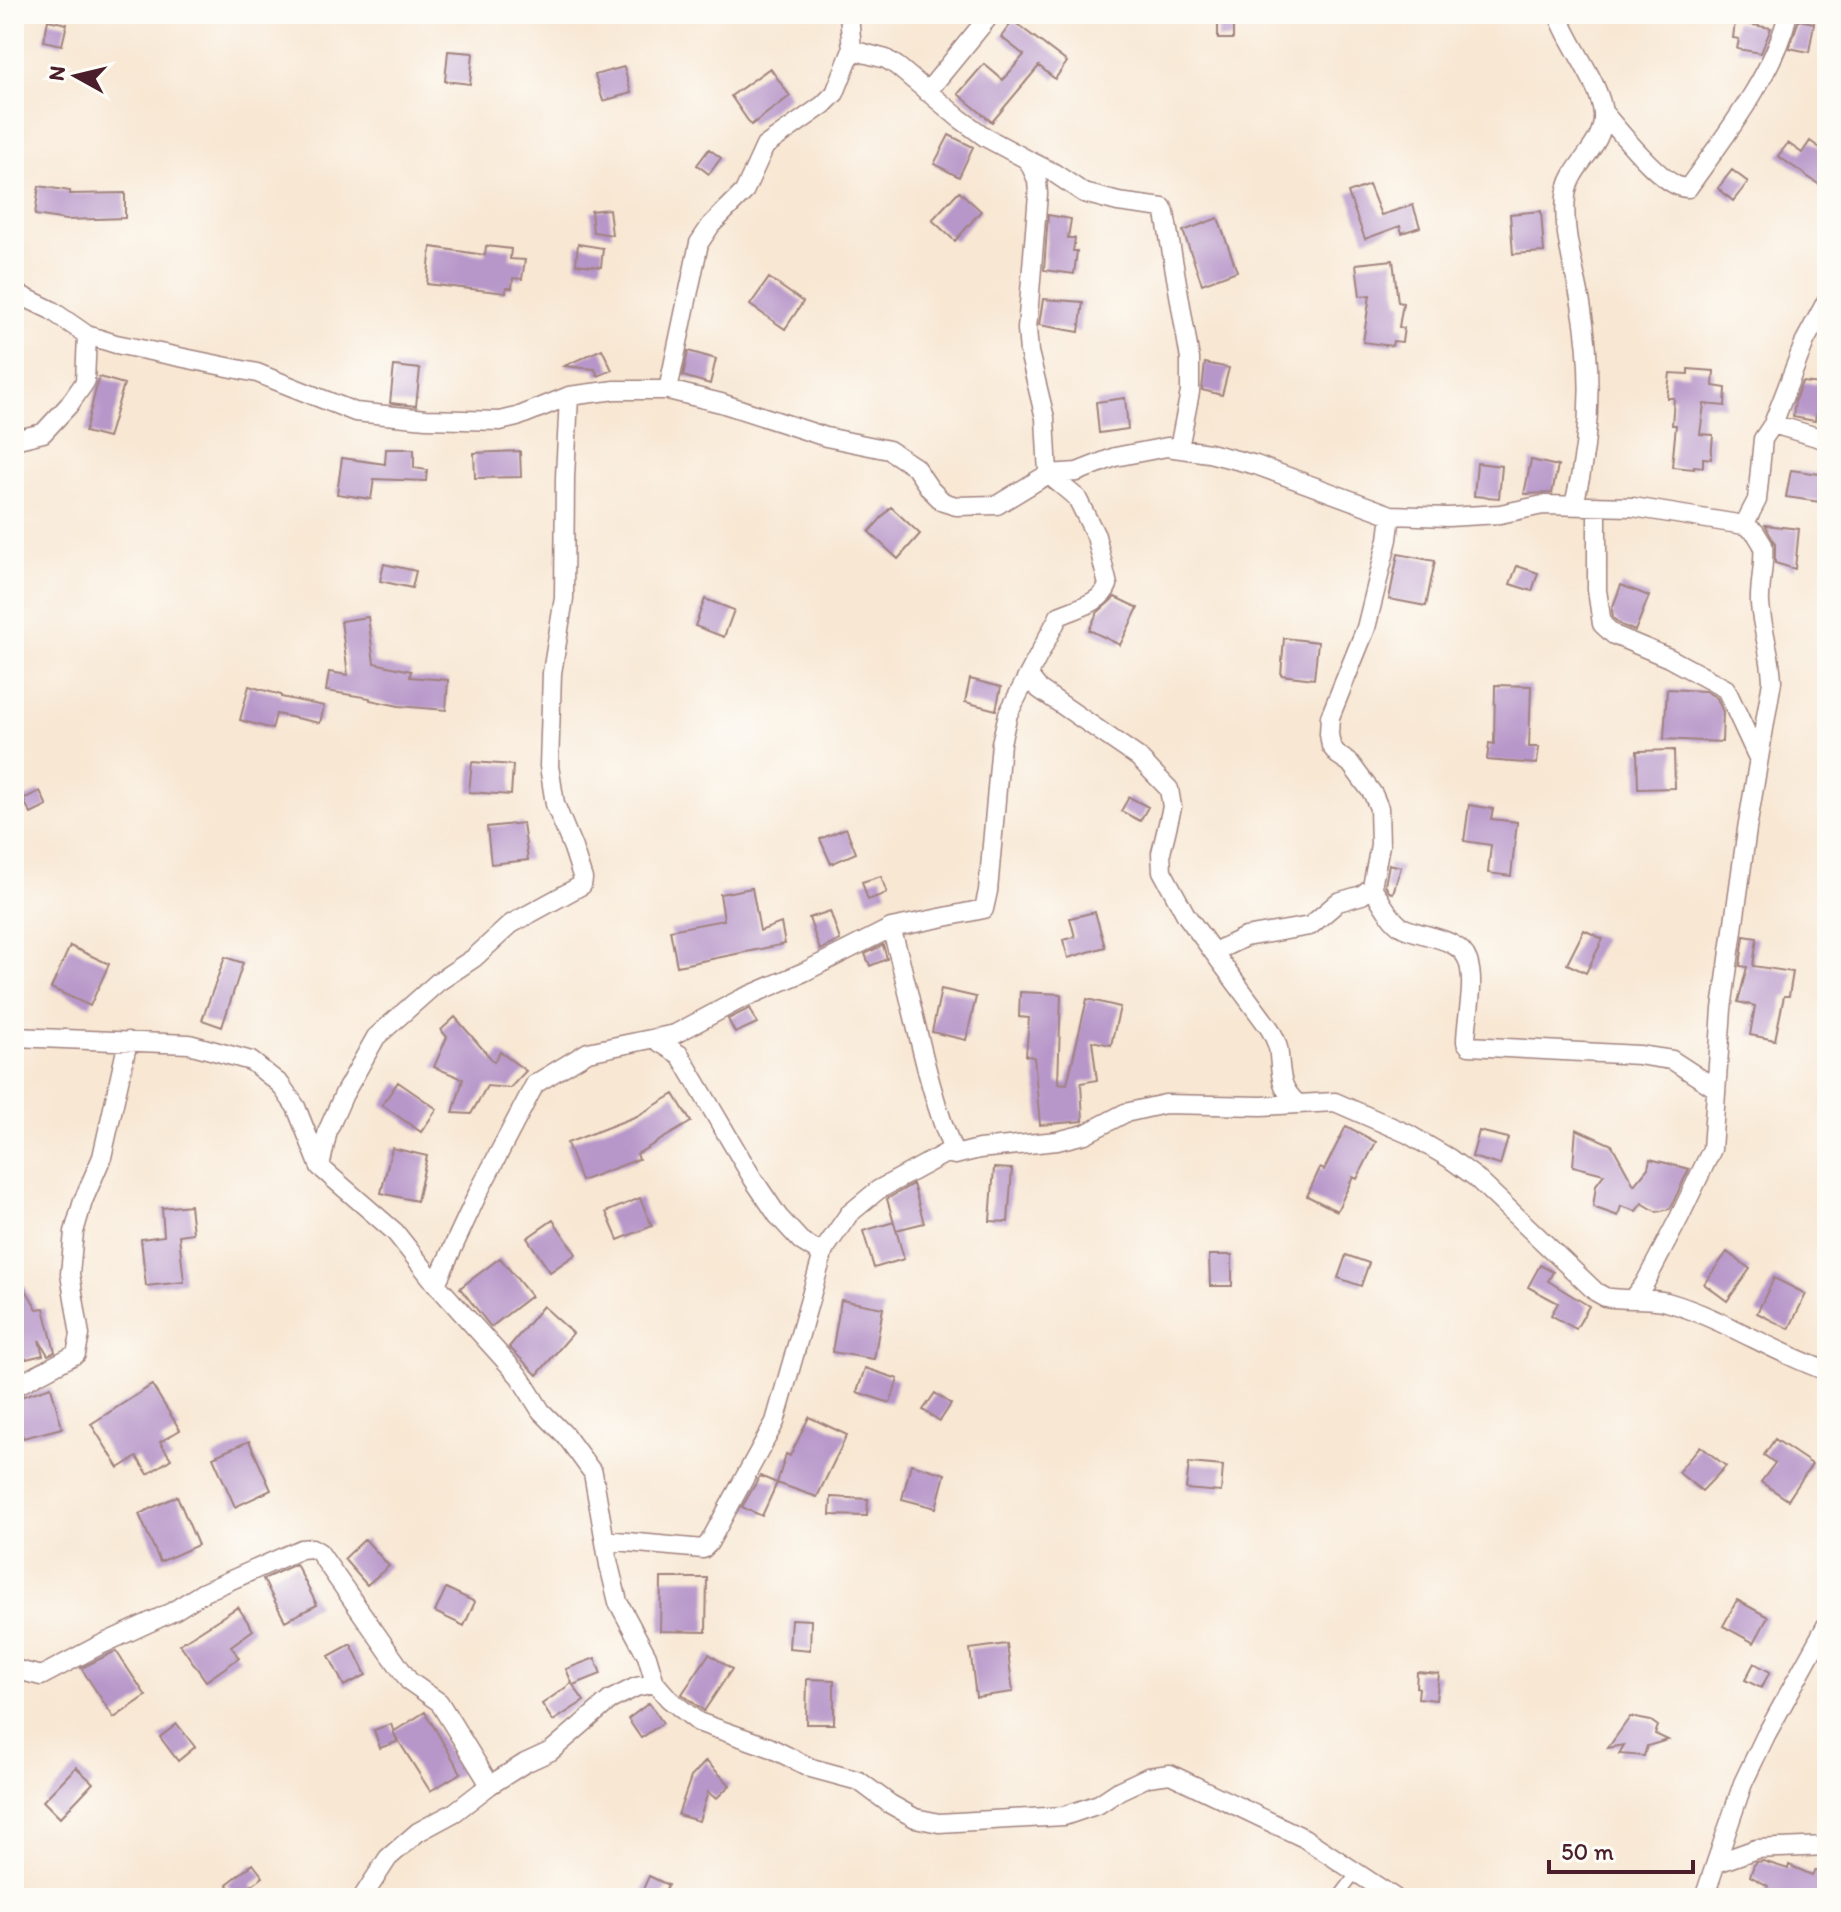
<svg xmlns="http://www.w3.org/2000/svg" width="1841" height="1912" viewBox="0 0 1841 1912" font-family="Itim,sans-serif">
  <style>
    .building { fill: #b796c9 }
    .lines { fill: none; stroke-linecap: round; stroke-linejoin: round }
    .lane-casing { stroke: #a1837f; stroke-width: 12 }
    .street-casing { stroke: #a1837f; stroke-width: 21 }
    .lane { stroke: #fff; stroke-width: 9 }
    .street { stroke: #fff; stroke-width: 18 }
  </style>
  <rect width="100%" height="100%" fill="#fdfcf7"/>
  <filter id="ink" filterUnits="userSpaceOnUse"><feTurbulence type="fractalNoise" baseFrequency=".0125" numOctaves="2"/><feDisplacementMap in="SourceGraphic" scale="16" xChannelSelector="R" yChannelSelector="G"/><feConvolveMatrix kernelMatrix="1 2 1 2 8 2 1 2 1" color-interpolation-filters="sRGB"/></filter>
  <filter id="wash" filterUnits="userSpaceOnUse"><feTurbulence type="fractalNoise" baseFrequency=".006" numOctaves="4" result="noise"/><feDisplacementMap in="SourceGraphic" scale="32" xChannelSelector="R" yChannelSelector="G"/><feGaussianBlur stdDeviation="1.8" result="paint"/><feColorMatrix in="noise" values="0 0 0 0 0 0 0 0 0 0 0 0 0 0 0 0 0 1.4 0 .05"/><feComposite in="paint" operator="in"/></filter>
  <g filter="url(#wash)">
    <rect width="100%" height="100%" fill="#f8e7d3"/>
    <g id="blocks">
      <path class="building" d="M1218,14H1233V39H1218Z
        M48,20L67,24L62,45L44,41Z
        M1799,20L1814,23L1809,52L1789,48Z
        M1013,21L1067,62L1055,79L1039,66L992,122L958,94L984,64L1003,80L1024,55L1001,37Z
        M1735,22L1771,28L1761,53L1737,49L1739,39L1733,38Z
        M448,51L473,53L470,84L445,81Z
        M624,67L631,93L603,101L595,75Z
        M770,68L790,96L751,125L731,96Z
        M949,135L973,147L959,177L934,164Z
        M1810,141L1827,153V190L1778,156L1788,143L1802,153Z
        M709,149L721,158L709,174L697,165Z
        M1732,170L1748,182L1733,201L1718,188Z
        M1369,185L1381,215L1413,205L1420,227L1402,233L1400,226L1365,239L1348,193Z
        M39,186L70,191V194L125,193V218L66,220L35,215Z
        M959,191L981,211L955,241L932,220Z
        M609,209L612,235L593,232L591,211Z
        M1541,211L1544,252L1513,254L1510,214Z
        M1048,215L1071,219L1068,238H1075L1073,251H1077L1074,274L1044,270Z
        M1218,218L1237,271L1202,284L1183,231Z
        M578,244L603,248L601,267L576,264Z
        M486,246L511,249L510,259L525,260L522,279L513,278L512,288H506V293L427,284L431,247L485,255Z
        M1393,260L1398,302L1403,303L1399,327L1404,328L1402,342L1393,341L1392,346L1363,342L1370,295L1360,296L1356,264Z
        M769,278L803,302L785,329L750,305Z
        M1043,299L1083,302L1079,332L1039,325Z
        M602,349L612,370L598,376L595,369L564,366Z
        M688,351L716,359L710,384L683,376Z
        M1205,363L1229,368L1222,395L1202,390Z
        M394,366L420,369L416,406L390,403Z
        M1688,369L1714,371L1713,386L1726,388L1725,406L1704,404L1700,434L1713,435L1711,459L1703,458V467L1694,466V469L1672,467L1676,425H1672L1674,398H1667L1670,373L1688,374Z
        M99,377L124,384L108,438L85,432Z
        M1802,382L1820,384L1815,421L1793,417L1795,400Z
        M1125,398L1128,429L1099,433L1096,402Z
        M386,449H414V468L427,470L426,481L374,479L371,499L337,494L342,458L385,464Z
        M520,451L521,477L475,478L474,453Z
        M1531,460L1558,466L1552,493L1524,494Z
        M1477,463L1502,466L1499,498L1474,496Z
        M1791,470L1827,475V503L1786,497Z
        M891,507L920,534L898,559L869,532Z
        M1765,525L1799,529L1795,569L1775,563V544Z
        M1398,554L1435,561L1426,606L1389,599Z
        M384,564L416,571L412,588L380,581Z
        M1517,566L1538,573L1532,591L1510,584Z
        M1621,585L1649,596L1635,631L1621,625L1613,618L1612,609Z
        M1115,597L1138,608L1120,645L1089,630L1097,613Z
        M705,599L734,610L724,637L695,626Z
        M368,617L374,663L411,671L410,677L448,680L446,710L399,706L370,700V698L326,691L329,672L348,675L341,621Z
        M1284,638L1318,642L1314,679L1281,675Z
        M970,679L1001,687L996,710L965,702Z
        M1495,685L1531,686L1529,747H1539L1537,764L1487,760L1489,743L1494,744Z
        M249,686L281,695V697L324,706L320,723L276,714L272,729L240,720Z
        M1667,689L1705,691L1717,698L1723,712L1722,742L1664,739Z
        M1674,750L1675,788L1638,789L1637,751Z
        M472,762L513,765L511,795L469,792Z
        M40,791L47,806L31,814L23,799Z
        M1129,797L1148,807L1140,821L1121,811Z
        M1469,805L1493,809L1491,819L1517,822L1511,876L1488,873L1491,845L1464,841Z
        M523,823L528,860L491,864L487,827Z
        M846,828L856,853L831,864L820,839Z
        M1389,864L1401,867L1393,893L1389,892L1385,885Z
        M881,876L887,893L868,900L862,882Z
        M752,888L760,931L781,923L785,944L677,966L670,930L724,920L720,894Z
        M830,911L840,940L820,950L809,918Z
        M1095,912L1105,947L1068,958L1063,940L1075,937L1070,918Z
        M1584,930L1603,939L1586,973L1567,964Z
        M1744,936L1757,938L1753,966L1793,972L1789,996H1784L1775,1040L1750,1035L1755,1006L1738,1002L1747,967L1740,966Z
        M883,945L887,959L870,966L865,954Z
        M70,946L109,964L90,1006L51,988Z
        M225,957L243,963L222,1027L202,1020Z
        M941,989L976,997L966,1040L932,1032Z
        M1020,992L1061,994L1058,1083L1067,1084L1087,999L1120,1007L1111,1045L1092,1041L1097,1080L1081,1083L1083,1121L1040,1125L1034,1057L1026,1056L1029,1018L1019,1017Z
        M750,1008L757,1023L735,1033L728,1019Z
        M455,1017L494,1062L500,1052L526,1071L510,1088L487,1086L471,1114L453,1113L463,1079L434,1067L447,1037L441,1030Z
        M398,1082L437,1109L421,1132L382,1105Z
        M674,1094L691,1122L637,1154L639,1159L581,1181L567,1143L637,1116Z
        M1346,1126L1376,1142L1357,1179L1353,1177L1337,1211L1307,1196L1320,1168L1324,1170Z
        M1576,1129L1612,1145L1634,1185L1648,1168L1650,1159L1689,1169L1670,1209L1657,1212L1642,1203L1636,1211L1621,1206L1618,1216L1593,1207L1596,1185L1604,1174L1573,1166Z
        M1479,1131L1508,1138L1500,1165L1472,1157Z
        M392,1148L427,1156L417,1201L381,1193Z
        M994,1168L1012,1169L1008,1222L990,1221Z
        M913,1184L924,1223L896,1230L887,1199Z
        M640,1198L652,1226L618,1240L606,1212Z
        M190,1205L193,1233L179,1235L184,1282L146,1286L141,1239L164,1236L162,1208Z
        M553,1220L576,1254L550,1272L527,1238Z
        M894,1222L904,1259L874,1268L863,1231Z
        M1727,1252L1750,1269L1727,1301L1704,1284Z
        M1209,1255H1232V1286H1210Z
        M1346,1255L1369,1263L1361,1286L1338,1278Z
        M500,1258L531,1296L491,1327L460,1288Z
        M1540,1265L1553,1272L1548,1281L1589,1306L1576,1329L1551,1315L1558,1303L1528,1287Z
        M14,1269L37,1309L44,1308L55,1352L48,1355L39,1340L43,1355L18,1361L14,1343Z
        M1774,1278L1806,1294L1789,1329L1757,1313Z
        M841,1300L883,1308L874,1359L832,1352Z
        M543,1306L573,1333L537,1375L509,1347Z
        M865,1368L898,1379L890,1403L857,1392Z
        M152,1385L180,1430L160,1442L171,1459L148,1474L137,1457L119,1468L91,1424Z
        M51,1387L62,1428L23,1438L14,1399Z
        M935,1393L951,1404L940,1421L923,1410Z
        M809,1417L847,1435L817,1497L777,1483L786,1454L790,1456Z
        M1775,1439L1812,1464L1788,1500L1761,1482L1775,1463L1764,1455Z
        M249,1441L271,1490L235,1507L213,1457Z
        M1700,1446L1726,1466L1702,1491L1678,1472Z
        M1189,1463L1223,1466L1221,1492L1186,1489Z
        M911,1464L945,1474L936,1508L902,1499Z
        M760,1476L777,1483L762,1516L742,1507Z
        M177,1496L198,1545L160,1562L139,1514Z
        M831,1497L868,1499L867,1516L830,1515Z
        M365,1539L389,1566L367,1585L344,1559Z
        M296,1564L317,1605L285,1621L263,1579Z
        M661,1578H707L706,1632L660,1631Z
        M446,1588L475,1602L464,1626L435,1612Z
        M1737,1600L1768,1617L1754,1643L1723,1626Z
        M238,1607L253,1630L231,1646L239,1658L206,1681L180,1644Z
        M791,1619L811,1620L810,1650L789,1648Z
        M351,1644L366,1675L344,1686L329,1656Z
        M1007,1644L1013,1692L976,1697L970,1649Z
        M116,1651L146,1696L114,1718L81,1668Z
        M709,1654L732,1669L704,1711L682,1694Z
        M595,1658L601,1674L573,1685L584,1701L553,1721L542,1704L572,1683L566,1669Z
        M1754,1663L1770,1672L1761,1688L1745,1680Z
        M1417,1672L1439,1674L1436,1700L1418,1698L1419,1688L1416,1687Z
        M807,1679L834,1680V1724H806Z
        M649,1703L663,1723L641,1738L628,1719Z
        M425,1712L461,1773L430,1791L393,1732Z
        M1630,1717L1651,1721L1658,1726L1655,1734L1668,1740L1647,1746L1644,1756L1619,1754L1624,1745L1608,1748Z
        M177,1724L195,1747L178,1761L160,1737Z
        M391,1724L397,1742L380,1748L374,1730Z
        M706,1761L730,1785L716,1799L708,1792L699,1821L678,1815L691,1777Z
        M76,1767L93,1783L60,1818L43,1801Z
        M1763,1861L1788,1869L1789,1865L1812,1875L1815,1870L1827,1877V1898H1762L1768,1886L1750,1876L1755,1862Z
        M253,1864L263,1877L251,1886L263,1898H238L227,1884Z
        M649,1876L668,1885L661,1898H639Z"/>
    </g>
  </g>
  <g filter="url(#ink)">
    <use href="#blocks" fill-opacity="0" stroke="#a1837f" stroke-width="2"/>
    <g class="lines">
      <defs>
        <path id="lane" d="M1337,1898L1356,1873"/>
        <path id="street" d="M1558,14C1568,44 1601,84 1603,114C1605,148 1569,164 1566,196C1562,232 1575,269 1581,304C1593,372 1591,438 1574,505
          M927,92L991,14
          M1603,112C1619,130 1664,190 1688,188C1724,137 1773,76 1788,14
          M1028,160L1054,173L1084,193L1118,202L1163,208L1165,213L1190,359V392L1179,448
          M14,292L51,310L87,335L116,344L257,373L355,412L426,419L500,421L517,417L569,396L615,390H668L721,403L826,437L889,450L915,467L930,489L943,502L956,506L997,505L1048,474L1077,472L1115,457L1167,447L1209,453L1256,465L1391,515L1448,517L1500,514L1543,505L1633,507L1744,525L1755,532L1763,545C1765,565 1759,584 1760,604C1762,630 1771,654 1772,681L1747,829L1722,1009L1712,1149L1679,1218L1645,1283L1634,1298
          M668,390L699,243L711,225L744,192L765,146L823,105L835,93L852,50L849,14
          M1773,424L1827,440
          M14,440L43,433L69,405L85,382L87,335
          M1597,506V590L1602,624L1614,635L1669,658L1726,689L1758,758
          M1744,525L1757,500L1763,439L1773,424L1805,341L1827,300
          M1029,676L1039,689L1138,757L1169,789L1172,807L1161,853L1162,871L1186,915L1270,1029C1274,1037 1279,1045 1279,1055C1281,1075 1280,1089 1298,1104
          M1372,887C1380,899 1390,920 1402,927C1421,937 1460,937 1468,961C1476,986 1466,1017 1466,1042L1469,1046L1639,1055L1672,1060L1715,1088
          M891,928C914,1003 924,1082 955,1155
          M1214,952L1245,937L1310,926L1338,902L1362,895L1372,887L1380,845L1379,808L1373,794L1350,763L1338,755L1331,746L1329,734L1330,717L1366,628L1388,539L1391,515
          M14,1037L189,1044L251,1061L280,1084L296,1107L320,1167L395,1232L436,1284L519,1376L541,1411L565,1435L593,1473L609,1565L618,1602L647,1656L655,1683L669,1699L698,1722L769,1747L811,1768L859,1781L890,1804L915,1818L939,1823L1064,1816L1099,1804L1120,1790L1148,1777L1170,1774L1304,1838L1395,1898
          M656,1040L680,1055L753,1179L778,1216L801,1241L822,1254
          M320,1167L328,1130L344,1094L376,1037L438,982L474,958L511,924L582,885L583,879L573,848L555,804L549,766L552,673L564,598L565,477L569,396
          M436,1284L479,1191L535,1084L588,1052L675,1034L741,999L804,972L891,928L984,909L988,891L1001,743L1008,714L1059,616C1076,608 1101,604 1108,585L1096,536L1077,498L1048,474L1045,418L1029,352L1027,329L1038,194L1037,180L1028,160L985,137L959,118L897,66L886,59L852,50
          M14,1387L76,1354L80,1335L70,1274L74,1232L83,1201L102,1157L128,1041
          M605,1540L703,1549L709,1543L775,1422L824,1250L849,1214L878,1190L946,1153L955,1155L979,1149L1057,1141L1085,1134L1125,1113L1165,1104L1261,1106L1335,1102L1408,1134L1449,1158L1475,1177L1596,1292L1605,1297C1625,1301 1647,1297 1667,1302C1723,1318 1772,1352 1827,1371
          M14,1669L41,1676L96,1647L172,1612L204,1592L301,1549L312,1548L319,1552L409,1681L439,1702L490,1785
          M1717,1863L1756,1849L1827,1846
          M362,1898L388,1858L418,1832L455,1812L490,1785L525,1763L551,1751L610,1700L636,1687L655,1683
          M1704,1898L1743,1783L1766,1735L1827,1624"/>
      </defs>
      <use href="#lane" class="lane-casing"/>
      <use href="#street" class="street-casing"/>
      <use href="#lane" class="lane"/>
      <use href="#street" class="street"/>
    </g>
  </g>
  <rect width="1841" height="1912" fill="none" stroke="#fdfcf7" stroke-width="48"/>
  <g transform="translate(76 76) rotate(278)" stroke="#fdfcf7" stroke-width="6" paint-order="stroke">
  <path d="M0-6L14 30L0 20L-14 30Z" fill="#4a1f2b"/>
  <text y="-12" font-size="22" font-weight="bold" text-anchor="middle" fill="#4a1f2b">N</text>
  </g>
  <path d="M1549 1860v12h144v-12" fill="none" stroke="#4a1f2b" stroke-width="4"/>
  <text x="1561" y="1860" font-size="24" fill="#4a1f2b" stroke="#fdfcf7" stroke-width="6" paint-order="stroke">50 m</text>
</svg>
